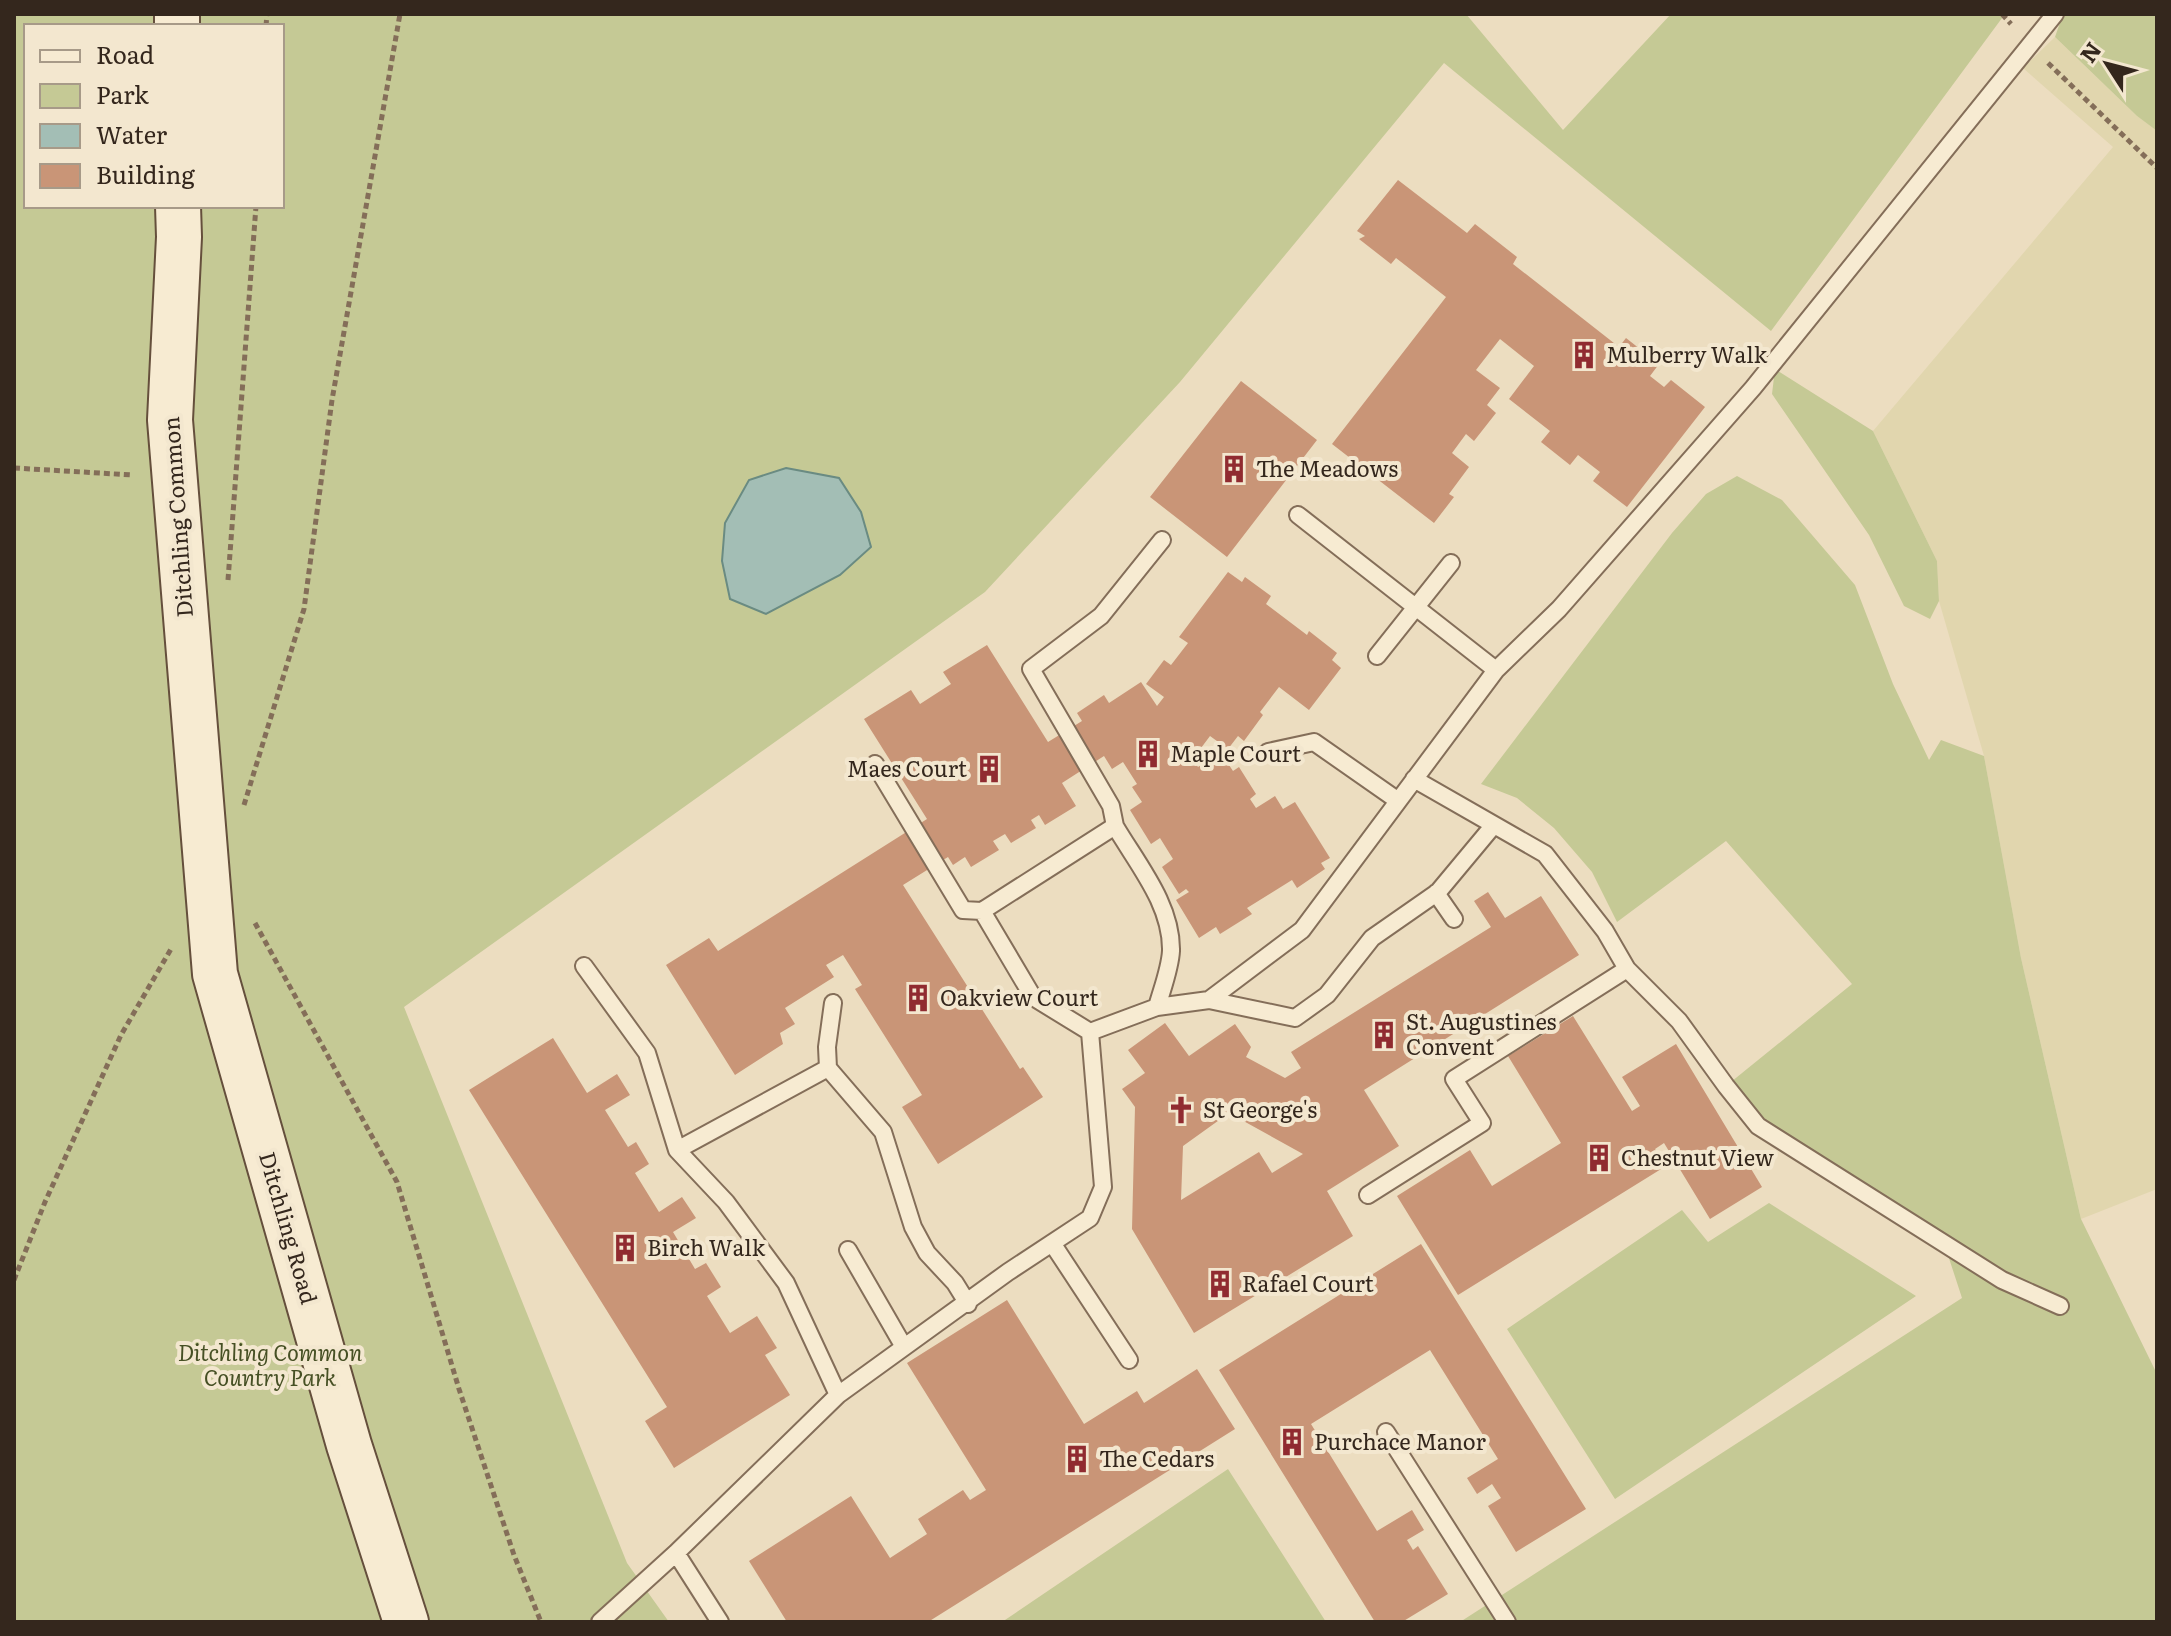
<svg xmlns="http://www.w3.org/2000/svg" width="2171" height="1636" viewBox="0 0 2171 1636" font-family="Literata,serif">
  <style>
    .farmland { fill: #e1d6ae }
    .green { fill: #c5c995; fill-rule: evenodd }
    .water { fill: #a3beb5; stroke: #6a8b82; stroke-width: 2 }
    .building { fill: #c99577; fill-rule: evenodd }
    .lines { fill: none; stroke-linecap: round; stroke-linejoin: round }
    .service-casing { stroke: #846e59; stroke-width: 20 }
    .secondary-casing { stroke: #654f3c; stroke-width: 48 }
    .path { stroke: #846e59; stroke-width: 5; stroke-dasharray: 6 4; stroke-linecap: butt }
    .service { stroke: #f7ebd2; stroke-width: 16 }
    .secondary { stroke: #f7ebd2; stroke-width: 44 }
    .labels { text-anchor: middle; stroke-width: 8; stroke-linejoin: round; paint-order: stroke }
    .poi-label { font-size: 22px; fill: #34271d; stroke: #f3e7cf; text-anchor: start }
    .street-label { font-size: 22px; fill: #34271d; stroke: #f3e7cf }
    .park-label { font-size: 22px; font-style: italic; fill: #465024; stroke: #f3e7cf }
  </style>
  <rect width="100%" height="100%" fill="#ecddc0"/>
  <path class="farmland" d="M2055,37L2137,116L2157,131V1189L2081,1219L2021,958L1984,756L1939,601L1937,561L1873,431L2113,147L2023,68Z"/>
  <path class="green" d="M14,14H1466L1563,130L1671,14H2005L1771,331L1444,63L1180,382L985,592L404,1007L627,1563L669,1622H14ZM26,26H282V206H26Z
    M2063,14H2157V131L2137,116L2055,37Z
    M1775,369L1873,431L1937,561L1939,601L1930,619L1904,606L1869,535L1772,394Z
    M1737,476L1782,500L1855,585L1893,684L1929,760L1941,740L1984,756L2021,958L2081,1219L2157,1374V1622H1460L1962,1298L1945,1246L1758,1126L1726,1086L1852,984L1726,841L1617,922L1592,872L1554,828L1517,798L1481,784L1672,533L1706,494Z
    M1769,1203L1916,1296L1615,1499L1507,1329L1682,1210L1708,1242Z
    M1228,1469L1326,1622H1002Z"/>
  <path class="water" d="M786,468L839,478L861,512L871,547L840,575L766,614L730,599L722,561L725,523L749,480Z"/>
  <path class="building" d="M1398,180L1467,233L1475,224L1517,257L1513,264L1619,347L1626,338L1659,364L1650,376L1664,387L1671,380L1705,407L1627,507L1593,481L1600,472L1578,455L1570,465L1541,442L1550,431L1509,399L1534,366L1500,339L1476,370L1500,388L1487,405L1496,413L1474,441L1466,434L1452,453L1469,467L1449,494L1454,497L1434,523L1332,444L1446,297L1396,258L1391,264L1359,239L1365,236L1357,231Z
    M1241,381L1317,440L1227,557L1150,497Z
    M1228,572L1242,582L1245,577L1271,596L1266,604L1307,635L1309,631L1337,653L1332,660L1341,668L1309,710L1279,687L1260,712L1263,715L1244,741L1238,736L1228,749L1210,736L1201,748L1190,755L1198,767L1221,753L1233,771L1239,767L1256,794L1250,799L1256,808L1275,796L1283,809L1295,802L1330,858L1321,863L1325,869L1297,888L1292,880L1247,908L1252,914L1220,934L1216,927L1199,938L1176,900L1189,892L1186,889L1179,894L1162,867L1173,859L1160,838L1151,844L1130,810L1142,802L1132,787L1137,784L1123,762L1112,769L1104,756L1062,783L1076,806L1045,825L1039,815L1031,820L1036,828L1011,843L1005,834L993,841L999,850L971,867L965,857L953,865L948,857L903,885L1020,1069L1023,1067L1043,1097L938,1164L902,1107L922,1095L855,989L862,985L843,955L826,965L834,977L785,1008L795,1024L780,1033L783,1044L735,1075L666,965L709,938L718,951L927,819L864,719L911,690L920,704L951,684L943,672L987,645L1048,742L1082,721L1077,713L1104,695L1109,703L1141,682L1157,706L1164,697L1146,684L1164,660L1171,665L1188,643L1179,637Z
    M1488,892L1505,918L1541,896L1579,955L1364,1090L1399,1146L1327,1191L1353,1236L1194,1333L1132,1229L1135,1107L1122,1089L1145,1073L1128,1050L1165,1023L1189,1056L1235,1024L1251,1047L1246,1057L1285,1078L1301,1068L1291,1052L1491,927L1474,901ZM1229,1113L1303,1154L1272,1173L1259,1152L1181,1200L1183,1146Z
    M1573,1016L1632,1111L1640,1106L1622,1077L1676,1044L1762,1187L1710,1219L1664,1143L1655,1149L1666,1166L1458,1295L1397,1196L1470,1150L1492,1186L1561,1143L1508,1056Z
    M553,1038L587,1093L617,1074L630,1095L605,1110L628,1147L636,1142L649,1164L635,1173L659,1212L682,1197L696,1218L673,1232L695,1269L706,1263L721,1287L707,1296L730,1333L757,1316L777,1348L765,1355L790,1395L674,1468L645,1421L667,1407L469,1090Z
    M1421,1244L1586,1509L1516,1552L1488,1506L1501,1498L1492,1484L1477,1494L1467,1478L1498,1459L1430,1350L1311,1424L1377,1531L1412,1510L1424,1530L1407,1540L1413,1550L1418,1546L1448,1594L1402,1622H1375L1219,1370Z
    M1007,1300L1084,1424L1137,1391L1144,1403L1197,1369L1235,1429L928,1622H787L749,1561L851,1496L890,1558L927,1534L918,1519L963,1490L970,1500L986,1490L907,1363Z"/>
  <g class="lines">
    <defs>
      <path id="service" d="M1298,515L1496,670
        M1377,656L1451,563
        M1268,752L1314,742L1397,800
        M875,764L963,910L982,911
        M1414,779L1545,854L1605,931L1627,969L1679,1021L1726,1086L1758,1126L2002,1280L2060,1306
        M1115,826L1111,806L1031,669L1101,616L1162,540
        M1436,893L1454,919
        M584,966L647,1053L677,1150L726,1202L786,1283L838,1395
        M1209,1000L1295,1018L1327,995L1372,938L1438,892L1493,826
        M1090,1032L1157,1007L1209,1000L1302,930L1496,670L1559,609L1753,388L2055,14
        M828,1068L883,1132L913,1227L927,1253L955,1283L968,1304
        M677,1150L828,1068L827,1047L833,1003
        M1368,1195L1482,1123L1454,1079L1627,969
        M1052,1243L1129,1360
        M848,1250L904,1347
        M1386,1432L1507,1622
        M676,1553L720,1622
        M600,1622L676,1553L838,1395L1008,1272L1090,1218L1103,1187L1090,1032L1033,997L982,911L1115,826C1138,865 1172,905 1171,951C1170,969 1162,989 1157,1007"/>
      <path id="secondary" d="M177,26V14
        M178,206L179,237L170,420L215,974L349,1445L406,1622"/>
    </defs>
    <use href="#service" class="service-casing"/>
    <use href="#secondary" class="secondary-casing"/>
    <path class="path" d="M2002,14L2011,24
      M266,26L267,14
      M2048,63L2157,168
      M14,468L133,475
      M228,580L256,206
      M244,805L304,609L332,400L400,14
      M255,923L397,1182L459,1389L514,1555L541,1622
      M14,1280L45,1202L121,1035L171,949"/>
    <use href="#service" class="service"/>
    <use href="#secondary" class="secondary"/>
  </g>
  <defs>
    <symbol id="building-bare" viewBox="-9 -9 18 18"><path d="M-4-6H4V6H1V3H-1V6H-4ZM-2.5-4.3h1.7v1.8h-1.7ZM.8-4.3h1.7v1.8H.8ZM-2.5-1h1.7V.8h-1.7ZM.8-1h1.7V.8H.8Z" fill="#902b30" stroke="#f3e7cf" stroke-width="2.5" paint-order="stroke"/></symbol>
    <symbol id="church-bare" viewBox="-9 -9 18 18"><path d="M-1.2-6h2.4v3.5h3.3v2.4h-3.3V6h-2.4V-.1h-3.3v-2.4h3.3Z" fill="#902b30" stroke="#f3e7cf" stroke-width="2.5" paint-order="stroke"/></symbol>
  </defs>
  <g fill-rule="evenodd">
    <use href="#building-bare" x="1564" y="335" width="40" height="40"/>
    <use href="#building-bare" x="1214" y="449" width="40" height="40"/>
    <use href="#building-bare" x="1128" y="734" width="40" height="40"/>
    <use href="#building-bare" x="969" y="749" width="40" height="40"/>
    <use href="#building-bare" x="898" y="978" width="40" height="40"/>
    <use href="#building-bare" x="1364" y="1015" width="40" height="40"/>
    <use href="#church-bare" x="1161" y="1090" width="40" height="40"/>
    <use href="#building-bare" x="1579" y="1138" width="40" height="40"/>
    <use href="#building-bare" x="605" y="1228" width="40" height="40"/>
    <use href="#building-bare" x="1200" y="1264" width="40" height="40"/>
    <use href="#building-bare" x="1272" y="1422" width="40" height="40"/>
    <use href="#building-bare" x="1057" y="1439" width="40" height="40"/>
  </g>
  <g class="labels">
    <g class="poi-label">
      <text x="1606" y="363">Mulberry Walk</text>
      <text x="1256" y="477">The Meadows</text>
      <text x="1170" y="762">Maple Court</text>
      <text x="967" y="777" text-anchor="end">Maes Court</text>
      <text x="940" y="1006">Oakview Court</text>
      <text x="1406" y="1030">St. Augustines<tspan x="1406" dy="25">Convent</tspan></text>
      <text x="1203" y="1118">St George's</text>
      <text x="1621" y="1166">Chestnut View</text>
      <text x="647" y="1256">Birch Walk</text>
      <text x="1242" y="1292">Rafael Court</text>
      <text x="1314" y="1450">Purchace Manor</text>
      <text x="1099" y="1467">The Cedars</text>
    </g>
    <g class="street-label">
      <text transform="translate(178 517) rotate(-94)" y="8">Ditchling Common</text>
      <text transform="translate(288 1228) rotate(74)" y="8">Ditchling Road</text>
    </g>
    <g class="park-label">
      <text x="270" y="1361">Ditchling Common<tspan x="270" dy="25">Country Park</tspan></text>
    </g>
  </g>
  <rect width="2171" height="1636" fill="none" stroke="#34271d" stroke-width="32"/>
  <rect x="24" y="24" width="260" height="184" fill="#f3e7cf" stroke="#a79a88" stroke-width="2"/>
  <rect x="40" y="50" width="40" height="12" fill="#f7ebd2" stroke="#a79a88" stroke-width="2"/>
  <text x="96" y="64" font-size="24" fill="#34271d">Road</text>
  <rect x="40" y="84" width="40" height="24" fill="#c5c995" stroke="#a79a88" stroke-width="2"/>
  <text x="96" y="104" font-size="24" fill="#34271d">Park</text>
  <rect x="40" y="124" width="40" height="24" fill="#a3beb5" stroke="#a79a88" stroke-width="2"/>
  <text x="96" y="144" font-size="24" fill="#34271d">Water</text>
  <rect x="40" y="164" width="40" height="24" fill="#c99577" stroke="#a79a88" stroke-width="2"/>
  <text x="96" y="184" font-size="24" fill="#34271d">Building</text>
  <g transform="translate(2107 64) rotate(306)" stroke="#f3e7cf" stroke-width="6" paint-order="stroke">
  <path d="M0-6L14 30L0 20L-14 30Z" fill="#34271d"/>
  <text y="-12" font-size="22" font-weight="bold" text-anchor="middle" fill="#34271d">N</text>
  </g>
</svg>
